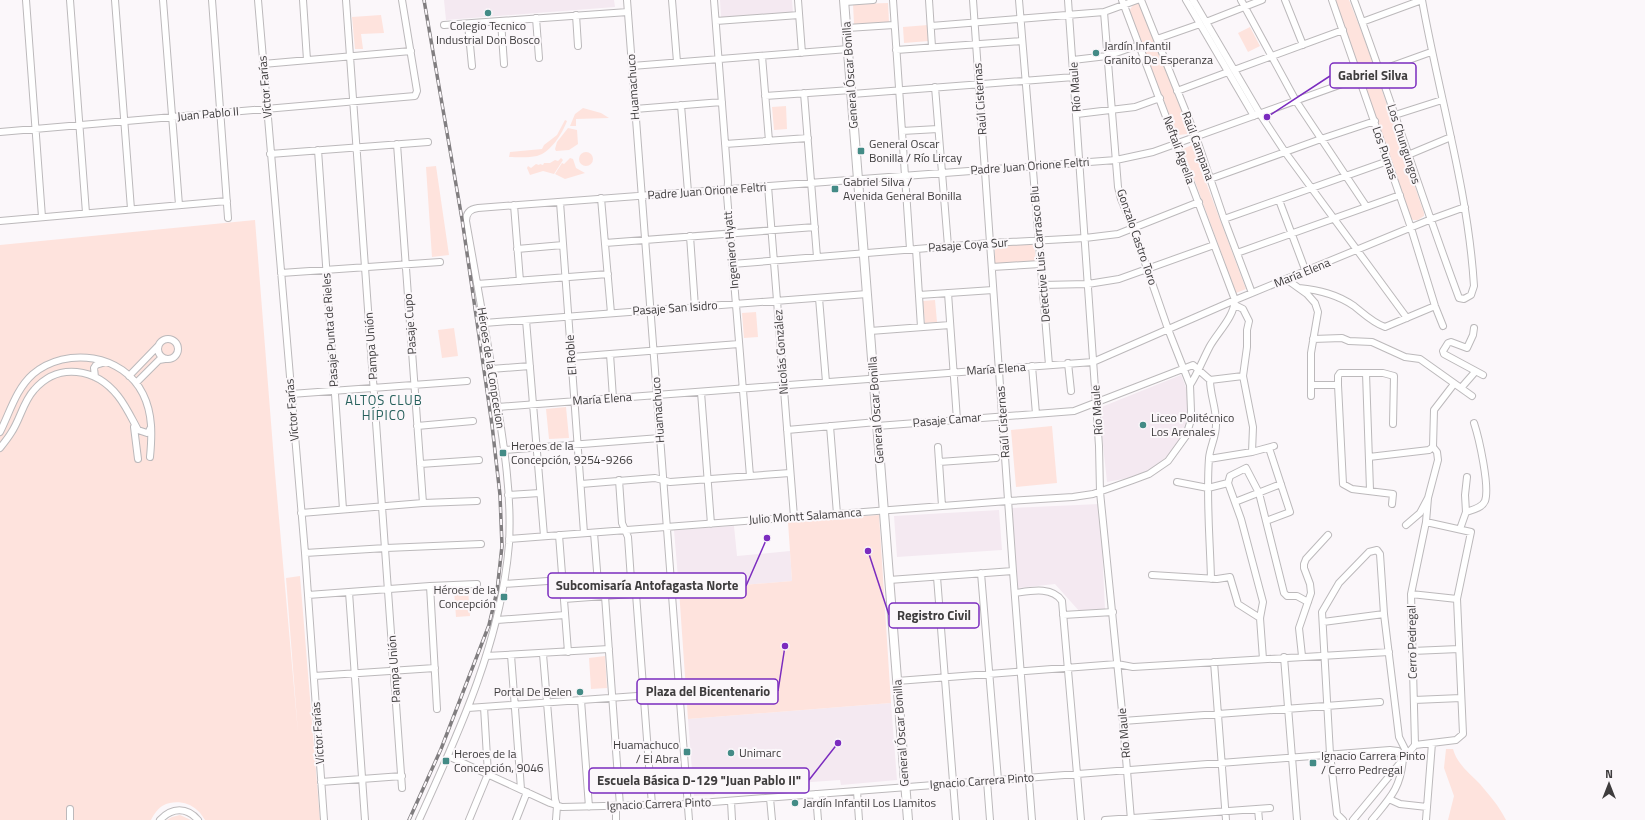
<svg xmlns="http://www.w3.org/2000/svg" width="1645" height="820" viewBox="0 0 1645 820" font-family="'Titillium Web',sans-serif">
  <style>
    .built { fill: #f4e9f1 }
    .green { fill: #fee3dd }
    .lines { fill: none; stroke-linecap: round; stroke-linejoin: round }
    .minor-casing { stroke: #bcb9bb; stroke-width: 8 }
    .major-casing { stroke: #bcb9bb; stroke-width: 10 }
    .minor { stroke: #fff; stroke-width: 6 }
    .major { stroke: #fff; stroke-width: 8 }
    .rail-casing { stroke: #817e80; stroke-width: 3.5 }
    .rail { stroke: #fbf7fa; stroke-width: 2; stroke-dasharray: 6; stroke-linecap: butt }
    .poi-dot { fill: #438b86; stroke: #fbf7fa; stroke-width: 1.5 }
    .labels { text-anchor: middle; stroke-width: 4; stroke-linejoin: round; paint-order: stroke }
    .poi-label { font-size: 12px; fill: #3e3c3d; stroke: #fbf7fa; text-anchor: start }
    .street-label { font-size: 12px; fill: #3e3c3d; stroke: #fbf7fa }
    .neighbourhood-label { font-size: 13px; letter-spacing: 1px; fill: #26605c; stroke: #fbf7fa }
    .leader { fill: none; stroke: #7b2cbf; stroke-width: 1.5 }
    .callout-dot { fill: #7b2cbf; stroke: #fbf7fa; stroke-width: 1.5 }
    .callout { fill: #fbf7fa; stroke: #7b2cbf; stroke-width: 1.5 }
    .callout-label { font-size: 13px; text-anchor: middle; font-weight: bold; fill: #3e3c3d }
  </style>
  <rect width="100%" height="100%" fill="#fbf7fa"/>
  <path class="built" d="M444,0H614L615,7L446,20Z
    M720,0H792L793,13L721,18Z
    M1181,375L1189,395L1188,414L1183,435L1170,454L1152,469L1134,477L1107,482L1099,408Z
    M1100,504L1105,610L1080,612L1055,584L1018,588L1012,508Z
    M999,510L1002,550L897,557L894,516Z
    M734,526L737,556L790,551L792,581L679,590L674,530Z
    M891,703L897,780L841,785L840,780L783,784V774L772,775L773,778L726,783L714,795L694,796L688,719Z"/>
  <path class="green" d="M1335,0H1349L1364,38L1424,213V216L1418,220H1413L1410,218Z
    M888,3L889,22L854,24L853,4Z
    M1139,3L1189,130L1187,134L1179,135L1176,132L1129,11L1133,5Z
    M381,15L384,33L361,34L363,49H355L352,17Z
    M928,25L929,41L904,43L903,27Z
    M1250,27L1260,46L1248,52L1238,33Z
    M786,106L787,129L774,130L772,107Z
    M583,108L601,113L609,118L576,119V126H570L575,114Z
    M565,120L567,121C562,134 551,152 537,156C528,158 517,157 509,157L510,152L542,149L544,145L557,135Z
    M568,128L577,130L578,144L569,150L556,151L555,149L557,142Z
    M1192,145L1246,289L1236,293L1183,149Z
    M579 159a7 7 0 1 1 14 0a7 7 0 1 1-14 0Z
    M561,158L563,160L554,174L543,171L530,175L527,168L528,166L531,168L536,164L539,165L540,164L543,165L544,163H550L555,160L558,161Z
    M570,158L573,159L576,168L585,173L565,179L555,174L562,163L564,164Z
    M436,166L449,255L432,257L426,167Z
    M255,220L275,473L298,733L286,578L300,576L320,820H205C203,817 200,812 197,810C189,802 174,800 164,805C158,808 154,814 151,820H0V245Z
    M1034,243L1036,261L995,264V246Z
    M935,300L937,322L925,323L923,301Z
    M756,312L758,337L744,338L742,313Z
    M454,328L458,356L442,358L438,330Z
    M566,407L569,438L549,439L546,409Z
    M1052,426L1057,483L1016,487L1011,430Z
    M879,515L891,703L688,719L679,590L792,581L788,522Z
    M468,589L470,616L456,617L454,590Z
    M605,656L607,688L591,689L589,658Z
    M1446,749H1453C1457,764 1470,774 1480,784C1490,796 1499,806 1506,820H1448L1454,796L1444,768Z
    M180,815L191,820H167L172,817Z"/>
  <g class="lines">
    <defs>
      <path id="minor" d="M26,0L42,217
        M70,0L86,213
        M115,0L131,209
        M163,0L179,205
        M212,0L228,218
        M258,0L305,553L324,820
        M303,0L307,60
        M346,0L402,788
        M627,0L689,820
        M672,0L677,62
        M714,0L728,182L727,195L750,476
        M798,0L802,53
        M893,0L910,249
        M929,0L932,47
        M973,0L1013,571L1032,820
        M1019,0L1049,365
        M1068,0L1099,446L1100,492L1123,721L1131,820
        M1122,0L1235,300C1234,317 1218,332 1210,346C1203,359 1198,373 1190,385
        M1141,0L1196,137L1224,219L1252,293
        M1186,0L1254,116
        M1193,0L1260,114L1285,152L1407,318
        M1241,0L1296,101L1366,206
        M1285,0L1303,45
        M1332,0L1411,228L1435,306L1443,326
        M1354,0C1391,99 1422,199 1459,298L1464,299L1471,295L1474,286C1468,189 1439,96 1422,0
        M845,2L873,0
        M576,15L578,46
        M536,18L539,58
        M501,21L504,64
        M716,21L799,15
        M1206,22L1262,0
        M1362,22L1422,0
        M468,24L472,66
        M444,25L628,12
        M931,26L1104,12L1137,0
        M847,28L894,25
        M1157,39L1200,24
        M896,50L1022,41
        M762,56L769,141
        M1073,60L1107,56L1139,45
        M263,64L411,51
        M632,66L848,49
        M1234,70L1343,30
        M935,87L948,246
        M1177,91L1228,72
        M804,93L817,257
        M852,94L1074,77
        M765,96L851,90
        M681,105L688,192
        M635,109L722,102
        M1077,114L1135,107L1160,98
        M1395,115L1442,100
        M902,131L938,129
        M0,132L415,96L417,91L402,0
        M397,144L423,503
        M725,144L808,138
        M318,150L343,509
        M270,154L428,142
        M1408,155L1451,137
        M1210,179L1321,139L1375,121
        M768,186L794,517
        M601,198L611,313
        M1279,200L1306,272
        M560,202L584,533
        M514,205L520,281
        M1224,219L1388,161
        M0,221L227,201
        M690,236L695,307
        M605,243L815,227
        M517,249L563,245
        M916,249L921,327
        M1237,253L1400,195
        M732,264L990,243L1085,238L1118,234L1199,202
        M992,267L1040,264
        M281,273L440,262
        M1286,279L1307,294L1315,303L1318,312L1311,353V396
        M477,284L608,274
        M1042,285L1088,284L1119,279L1214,245
        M1299,288C1319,290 1337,294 1354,306C1364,314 1373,323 1385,327L1435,306
        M948,293L957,420
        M919,295L993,290
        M819,298L826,382
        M1235,305L1243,309L1249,321L1247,330V347L1243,376L1253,427L1252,452
        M526,320L544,536
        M484,323L867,294
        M1474,328L1473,335L1467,348L1451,342L1448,343L1443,351L1444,354L1483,375
        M870,331L950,325
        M158 349a10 10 0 1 1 20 0a10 10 0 1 1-20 0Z
        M1313,339L1342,338L1349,341L1372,342L1405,357L1420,359L1472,396
        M610,354L613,398
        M571,357L739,344
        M1068,363L1071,391
        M1032,366L1036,414
        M491,369L530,366
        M1366,373L1370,490
        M129,376L158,346
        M95,377L94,368L96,365L106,362
        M1210,380C1210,395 1217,410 1216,425C1216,437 1210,447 1209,458C1206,498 1210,539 1211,579
        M136,383L159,360L165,359
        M1311,385H1338
        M1461,388L1475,372
        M701,392L711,524
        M291,394L467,381
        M498,407L1093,362L1235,300L1429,220L1465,207
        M417,426L473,421
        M830,426L837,514
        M877,426L1074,411L1193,365L1210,380L1243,376
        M134,427L138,459
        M787,430L877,422
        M0,432C10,412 16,389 33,374C67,346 123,354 143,394C153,414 152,436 150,457
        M938,447L942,506
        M1433,447L1434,410L1454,384
        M0,448C4,443 8,438 11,433C20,420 23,402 34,390C58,362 96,368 118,396C126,406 132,419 138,430L147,433L149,431L151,427
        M504,450L660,438
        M1369,457L1429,450L1433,447
        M1209,459L1252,452L1274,446
        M939,462L996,458
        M420,464L479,460
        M619,480L622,523L628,537L632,594
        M1177,482L1208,488L1228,483L1230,476L1246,468L1259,493L1284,593L1287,596H1297L1308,602
        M1228,483L1241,519L1263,602L1260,618L1263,659
        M581,484L655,478L670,482L790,473
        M508,495L540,493
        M1235,502L1281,484
        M1392,504L1393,494L1352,489L1343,484L1338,385V376L1340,373H1383L1394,376L1393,424
        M1466,512L1465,495L1467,477
        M301,513L423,503L477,501
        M1266,521L1290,512L1269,448
        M1406,525L1420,513L1428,498L1438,460L1437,452L1433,447
        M1460,529L1466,512C1472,510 1482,508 1485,501C1490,487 1479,438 1474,423
        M594,533L599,596
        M559,535L568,652
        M509,539L1008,501L1073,497L1093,494L1133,480L1149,474L1168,461L1186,436L1190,423L1191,411L1190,385L1168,329L1133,228L1121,199L1118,187L1104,12
        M305,553L386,548L481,544
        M981,573L998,780
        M1152,575L1217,579L1230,577L1238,604L1260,618
        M937,577L956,820
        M889,580L1013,571
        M504,584L562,580
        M430,586L437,709
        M349,592L365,820
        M1015,593C1030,591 1052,586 1062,601L1081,820
        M636,594L652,805
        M1411,594L1457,599
        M308,595L430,586L477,584
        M605,596L620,806
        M564,599L672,591
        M1063,615L1113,612
        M497,620L565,615
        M1323,622L1384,614
        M1412,651L1459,649
        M543,654L555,799L557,806L556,820
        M511,655L521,789
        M486,656L609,649
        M1302,656L1299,628L1311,593L1310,584L1304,568V564L1306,559L1328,535
        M1284,657L1297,820
        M1214,662L1226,820
        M314,676L435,668
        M897,681L1117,664L1133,667L1389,652
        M581,700L589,807
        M1414,700L1461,698
        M468,708L679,693
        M1123,721L1380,702
        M1415,745L1456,740L1463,734L1457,599L1471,532L1426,522
        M448,756L550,803L562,807L687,804L1390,750L1398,751L1403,758
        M987,781L990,820
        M321,782L402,776
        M857,791L859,820
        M816,794L818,820
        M770,798L772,820
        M1389,799L1400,804L1427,807
        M731,801L732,820
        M616,806V820
        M70,809V820
        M1258,809L1259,820
        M160,820C172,807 187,807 198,820
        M419,820C459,732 501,642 509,544C512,492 503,440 495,389C486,333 476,277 466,221C466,213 470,209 478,208L1116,160L1153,152L1431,52
        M469,820L488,774L484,707
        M516,820L527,792
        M1105,820L1270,808
        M1343,820L1337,814L1330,754L1322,612L1339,583L1369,552L1377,550L1380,554L1384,614L1399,737L1407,753
        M1353,820L1415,745L1411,594L1426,522L1428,498
        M1372,820C1390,798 1401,788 1403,758
        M1426,820L1432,743"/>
      <path id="major" d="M844,0L908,820"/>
    </defs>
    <use href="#minor" class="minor-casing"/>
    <use href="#major" class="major-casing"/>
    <use href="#minor" class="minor"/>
    <use href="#major" class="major"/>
    <defs>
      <path id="rail" d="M409,820L441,749L489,625L497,591L502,546L500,495L492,425L462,219L424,0"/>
    </defs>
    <use href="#rail" class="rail-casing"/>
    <use href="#rail" class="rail"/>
  </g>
  <g class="poi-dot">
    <circle cx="488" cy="13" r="4"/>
    <circle cx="1096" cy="53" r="4"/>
    <rect x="857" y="147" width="8" height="8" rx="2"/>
    <rect x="831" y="185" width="8" height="8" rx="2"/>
    <circle cx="1143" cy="425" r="4"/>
    <rect x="499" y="449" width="8" height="8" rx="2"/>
    <rect x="500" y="593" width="8" height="8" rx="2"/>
    <circle cx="580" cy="692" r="4"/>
    <rect x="683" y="748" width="8" height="8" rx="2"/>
    <circle cx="731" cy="753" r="4"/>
    <rect x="442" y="757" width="8" height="8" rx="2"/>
    <rect x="1309" y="759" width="8" height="8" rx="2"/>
    <circle cx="795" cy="803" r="4"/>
  </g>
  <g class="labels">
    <g class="poi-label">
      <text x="488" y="30" text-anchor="middle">Colegio Tecnico<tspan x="488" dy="14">Industrial Don Bosco</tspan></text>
      <text x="1104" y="50">Jardín Infantil<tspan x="1104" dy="14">Granito De Esperanza</tspan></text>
      <text x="869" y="148">General Oscar<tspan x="869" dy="14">Bonilla / Río Lircay</tspan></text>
      <text x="843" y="186">Gabriel Silva /<tspan x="843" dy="14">Avenida General Bonilla</tspan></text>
      <text x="1151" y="422">Liceo Politécnico<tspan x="1151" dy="14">Los Arenales</tspan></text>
      <text x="511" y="450">Heroes de la<tspan x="511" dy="14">Concepción, 9254-9266</tspan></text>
      <text x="496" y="594" text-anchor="end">Héroes de la<tspan x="496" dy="14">Concepción</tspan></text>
      <text x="572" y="696" text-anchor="end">Portal De Belen</text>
      <text x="679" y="749" text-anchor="end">Huamachuco<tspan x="679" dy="14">/ El Abra</tspan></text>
      <text x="739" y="757">Unimarc</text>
      <text x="454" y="758">Heroes de la<tspan x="454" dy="14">Concepción, 9046</tspan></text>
      <text x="1321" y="760">Ignacio Carrera Pinto<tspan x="1321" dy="14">/ Cerro Pedregal</tspan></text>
      <text x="803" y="807">Jardín Infantil Los Llamitos</text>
    </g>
    <g class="street-label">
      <text transform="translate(850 75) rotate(-94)" y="4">General Óscar Bonilla</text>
      <text transform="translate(265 87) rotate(-95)" y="4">Víctor Farías</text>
      <text transform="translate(633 87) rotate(-94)" y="4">Huamachuco</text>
      <text transform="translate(1075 87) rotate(-94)" y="4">Río Maule</text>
      <text transform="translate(980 99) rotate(-94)" y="4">Raúl Cisternas</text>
      <text transform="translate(208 114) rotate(-5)" y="4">Juan Pablo II</text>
      <text transform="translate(1404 144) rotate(72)" y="4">Los Chungungos</text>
      <text transform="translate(1198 146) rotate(70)" y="4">Raúl Campana</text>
      <text transform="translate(1179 150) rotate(70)" y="4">Neftalí Agrella</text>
      <text transform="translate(1385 153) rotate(71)" y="4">Los Pumas</text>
      <text transform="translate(1030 166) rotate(-4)" y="4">Padre Juan Orione Feltri</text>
      <text transform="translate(707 191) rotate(-4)" y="4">Padre Juan Orione Feltri</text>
      <text transform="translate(1137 237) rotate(71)" y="4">Gonzalo Castro Toro</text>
      <text transform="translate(968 245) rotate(-4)" y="4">Pasaje Coya Sur</text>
      <text transform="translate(731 250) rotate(-95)" y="4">Ingeniero Hyatt</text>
      <text transform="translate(1040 254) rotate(-95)" y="4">Detective Luis Carrasco Blu</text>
      <text transform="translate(1302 273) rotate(-22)" y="4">María Elena</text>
      <text transform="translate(675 308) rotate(-4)" y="4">Pasaje San Isidro</text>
      <text transform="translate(410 324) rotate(-94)" y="4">Pasaje Cupo</text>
      <text transform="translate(330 330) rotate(-94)" y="4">Pasaje Punta de Rieles</text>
      <text transform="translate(371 346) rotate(-94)" y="4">Pampa Unión</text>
      <text transform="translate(781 352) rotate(-94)" y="4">Nicolás González</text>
      <text transform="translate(571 355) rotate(-94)" y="4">El Roble</text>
      <text transform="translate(491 368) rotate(81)" y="4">Héroes de la Conpcecion</text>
      <text transform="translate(996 369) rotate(-4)" y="4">María Elena</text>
      <text transform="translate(602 399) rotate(-4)" y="4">María Elena</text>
      <text transform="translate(292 410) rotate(-95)" y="4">Víctor Farías</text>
      <text transform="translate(658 410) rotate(-94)" y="4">Huamachuco</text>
      <text transform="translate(876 410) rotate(-94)" y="4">General Óscar Bonilla</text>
      <text transform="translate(1097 410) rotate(-94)" y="4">Río Maule</text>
      <text transform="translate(947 420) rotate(-5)" y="4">Pasaje Camar</text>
      <text transform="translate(1003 422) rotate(-94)" y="4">Raúl Cisternas</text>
      <text transform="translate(805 516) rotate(-4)" y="4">Julio Montt Salamanca</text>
      <text transform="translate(1412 642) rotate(-91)" y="4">Cerro Pedregal</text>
      <text transform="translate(394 669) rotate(-94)" y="4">Pampa Unión</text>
      <text transform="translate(318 733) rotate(-94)" y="4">Víctor Farías</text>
      <text transform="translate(901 733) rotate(-94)" y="4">General Óscar Bonilla</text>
      <text transform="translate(1124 733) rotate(-95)" y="4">Río Maule</text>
      <text transform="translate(982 781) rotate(-4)" y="4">Ignacio Carrera Pinto</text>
      <text transform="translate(659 804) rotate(-2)" y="4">Ignacio Carrera Pinto</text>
    </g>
    <g class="neighbourhood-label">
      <text x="384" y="405">ALTOS CLUB<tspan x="384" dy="15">HÍPICO</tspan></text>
    </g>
  </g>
  <path class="leader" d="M1267 117L1330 76M767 538L746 586M868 551L889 615M785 646L778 691M838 743L809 780"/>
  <g class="callout-dot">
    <circle cx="1267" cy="117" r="4"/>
    <circle cx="767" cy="538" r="4"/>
    <circle cx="868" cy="551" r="4"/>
    <circle cx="785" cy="646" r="4"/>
    <circle cx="838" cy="743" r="4"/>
  </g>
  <g class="callout">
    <rect x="1330" y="63" width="86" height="25" rx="4"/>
    <rect x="548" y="573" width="198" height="25" rx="4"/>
    <rect x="889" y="603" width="90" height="25" rx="4"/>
    <rect x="637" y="679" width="141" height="25" rx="4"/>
    <rect x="589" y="768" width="220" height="25" rx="4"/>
  </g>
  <g class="callout-label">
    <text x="1373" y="80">Gabriel Silva</text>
    <text x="647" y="590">Subcomisaría Antofagasta Norte</text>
    <text x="934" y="620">Registro Civil</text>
    <text x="708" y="696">Plaza del Bicentenario</text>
    <text x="699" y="785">Escuela Básica D-129 "Juan Pablo II"</text>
  </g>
  <g transform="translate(1609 784)" stroke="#fbf7fa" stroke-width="3" paint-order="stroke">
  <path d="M0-3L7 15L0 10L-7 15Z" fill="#3e3c3d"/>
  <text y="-6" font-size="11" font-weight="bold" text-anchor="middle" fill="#3e3c3d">N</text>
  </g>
</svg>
